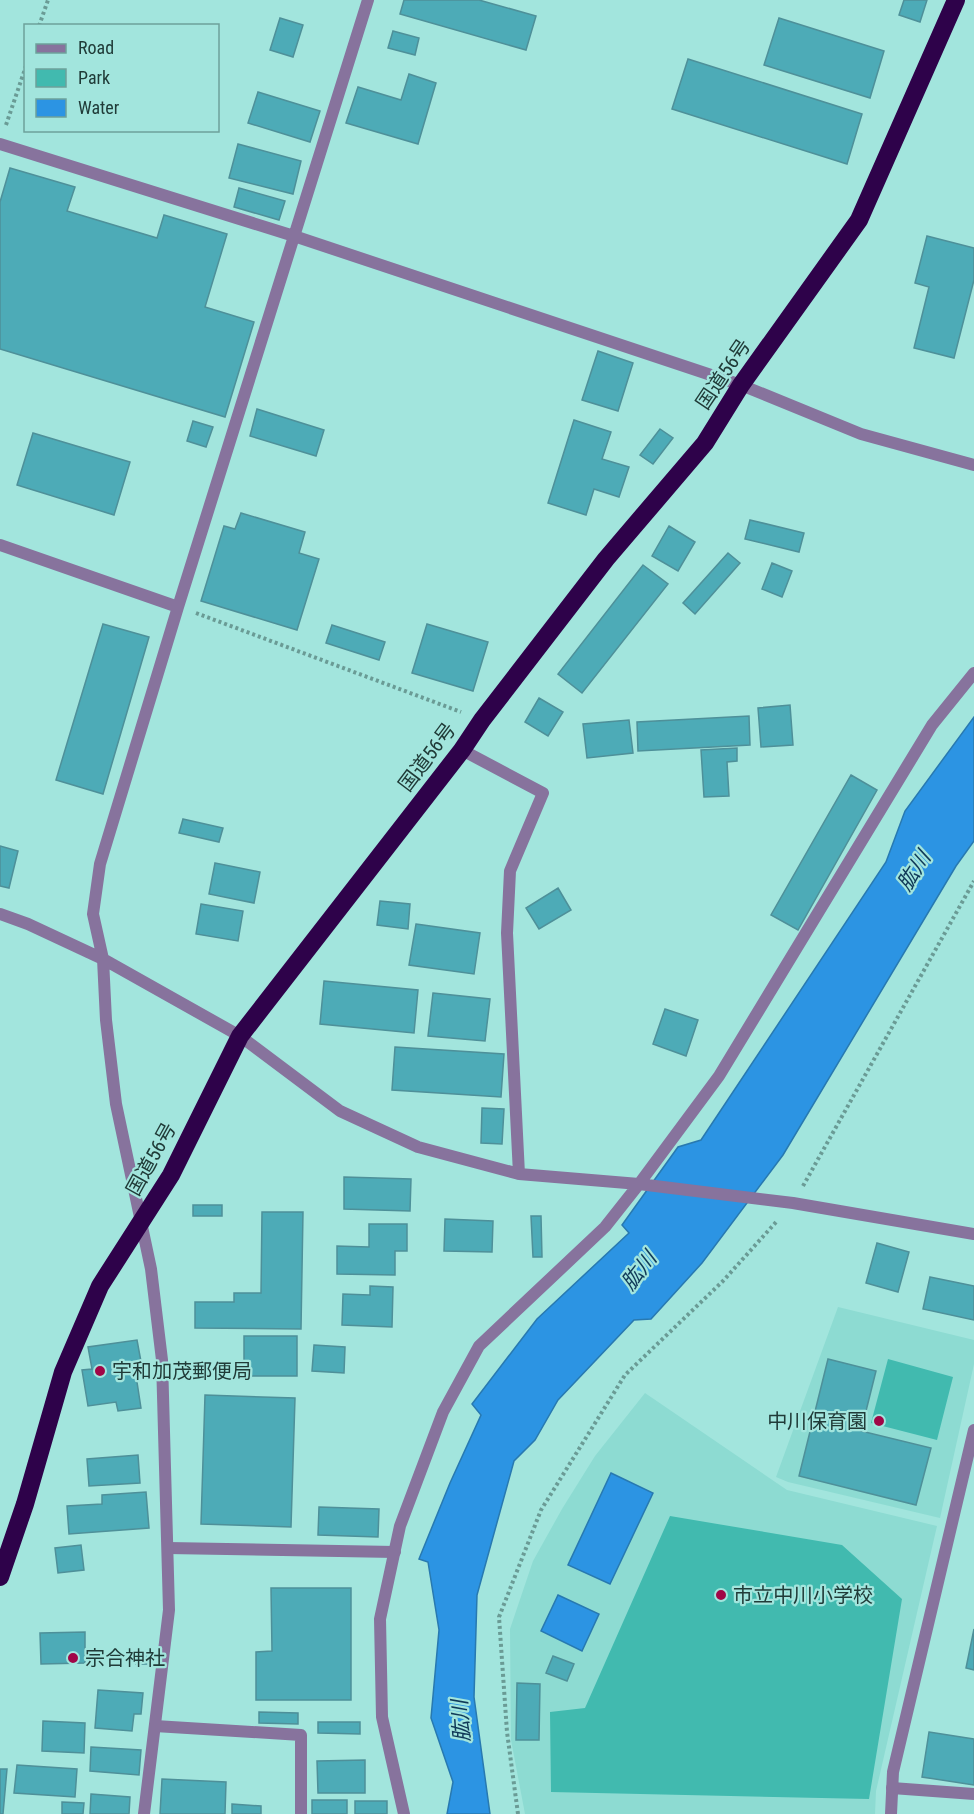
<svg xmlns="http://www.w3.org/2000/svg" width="974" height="1814" viewBox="0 0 974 1814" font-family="'Roboto Condensed','Noto Sans JP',sans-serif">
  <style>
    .built { fill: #8ddbd2 }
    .green { fill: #41baaf }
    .water { fill: #2c94e3; stroke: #2879b0; stroke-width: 1.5 }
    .building { fill: #4dabb7; stroke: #4e9099; stroke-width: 1.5 }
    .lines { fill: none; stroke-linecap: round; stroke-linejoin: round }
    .path { stroke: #6a9b95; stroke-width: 4; stroke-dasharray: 3 3; stroke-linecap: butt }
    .lane { stroke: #87739d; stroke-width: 12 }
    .street { stroke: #87739d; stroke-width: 12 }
    .highway { stroke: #2e024a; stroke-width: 18 }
    .poi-dot { fill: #a00647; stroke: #a2e5dd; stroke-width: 2 }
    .labels { text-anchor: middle; stroke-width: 4.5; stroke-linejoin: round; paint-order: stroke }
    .street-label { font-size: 20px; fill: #203b38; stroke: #a2e5dd }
    .poi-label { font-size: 20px; fill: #203b38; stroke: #a2e5dd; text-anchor: start }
    .water-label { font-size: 21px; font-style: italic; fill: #103958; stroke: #a2e5dd }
  </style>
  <rect width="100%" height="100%" fill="#a2e5dd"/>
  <path class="built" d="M838,1307L974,1340V1364L940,1518L788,1482L776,1477Z
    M645,1393L787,1490L937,1526L876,1791L875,1814H525L511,1740L510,1629L533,1561L562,1509L595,1456Z"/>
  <path class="green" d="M888,1359L953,1377L937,1440L871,1423Z
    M670,1516L842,1545L902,1599L869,1799L551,1792L550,1712L585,1708Z"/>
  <path class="water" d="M974,717V841L956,866L783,1155L702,1263L651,1319L634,1320L558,1400L535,1440L514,1461L477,1595L474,1697L490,1814H447L453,1782L431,1718L439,1630L428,1562L419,1559L450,1483L481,1415L472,1404L537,1319L629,1233L622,1225L678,1147L701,1140L886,862L905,811Z
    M611,1473L653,1493L610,1584L568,1565Z
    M558,1595L599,1614L582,1651L541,1631Z"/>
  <path class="building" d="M404,0H479L536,16L526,50L400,14Z
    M904,0H927L920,22L899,15Z
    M280,18L303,25L293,57L270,50Z
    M779,18L884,51L870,98L764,65Z
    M393,31L419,38L415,55L388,48Z
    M688,59L862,114L847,164L672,109Z
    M409,74L436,83L418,144L346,123L358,87L401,100Z
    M258,92L320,111L310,142L248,123Z
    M238,144L301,161L293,194L229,178Z
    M10,168L75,187L67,211L157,238L164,215L227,234L205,307L254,322L225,417L0,349V202Z
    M239,188L285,201L279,220L234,207Z
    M927,236L974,248V280L954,358L914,348L929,287L915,283Z
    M598,351L633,363L618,411L582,400Z
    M257,409L324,430L316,456L250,436Z
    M574,420L611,432L602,459L629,467L619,497L594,489L586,515L548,503Z
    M193,421L213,427L206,447L187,441Z
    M660,429L673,438L653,464L640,455Z
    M33,433L130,462L114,515L17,485Z
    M241,513L305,532L299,553L319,559L297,630L201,601L224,526L235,529Z
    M750,520L804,533L799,552L745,539Z
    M669,526L695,542L678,571L652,556Z
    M728,553L740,563L695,614L683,603Z
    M772,563L792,571L782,597L762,589Z
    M643,565L668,584L582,693L558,674Z
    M103,624L149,637L103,794L56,780Z
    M427,624L488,642L473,691L412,673Z
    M332,625L385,642L379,660L326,643Z
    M539,698L563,712L548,736L525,722Z
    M790,705L793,745L761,747L758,708Z
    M749,716L750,745L638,751L637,722Z
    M629,720L633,753L587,758L583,724Z
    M737,748V761L727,762L729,796L704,797L701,750Z
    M851,775L877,790L798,930L771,915Z
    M183,819L223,828L219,842L179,833Z
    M0,846L18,851L9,888L0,886Z
    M215,863L260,872L254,903L209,894Z
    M558,888L571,910L539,929L526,908Z
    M380,901L410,904L408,929L377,925Z
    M201,904L243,911L238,941L196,934Z
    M416,924L480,933L474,974L409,965Z
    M324,981L418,990L414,1033L320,1024Z
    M433,993L490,999L485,1041L428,1036Z
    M665,1009L698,1020L686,1056L653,1044Z
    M395,1047L504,1054L501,1097L392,1090Z
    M482,1108L504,1109L502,1144L481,1143Z
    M344,1177L411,1179L410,1211L344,1209Z
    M193,1205H222V1216H193Z
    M262,1212H303L301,1329L195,1328V1302H234V1293H261Z
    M531,1216H541L542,1257H533Z
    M445,1219L493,1221L492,1252L444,1251Z
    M369,1224H407V1251H395V1275L337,1274V1246L369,1247Z
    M877,1243L909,1252L898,1292L866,1283Z
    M930,1277L974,1286V1320L923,1309Z
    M370,1286L393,1287L392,1327L342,1325L343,1294L370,1295Z
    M244,1336H297V1376H244Z
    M137,1340L142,1367L135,1369L141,1408L118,1411L116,1402L88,1406L82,1370L92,1369L88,1347Z
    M314,1345L345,1347L344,1373L312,1371Z
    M828,1359L876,1371L861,1431L931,1448L916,1505L799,1476Z
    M205,1395L295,1398L291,1527L201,1524Z
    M138,1455L140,1483L89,1486L87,1459Z
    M146,1492L149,1528L69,1534L67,1506L102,1504V1495Z
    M319,1507L379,1509L378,1537L318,1535Z
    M81,1545L84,1570L58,1573L55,1548Z
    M271,1588H351V1700H256V1652L272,1651Z
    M974,1629V1670L966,1668Z
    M85,1632V1663L41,1664L40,1633Z
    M137,1651H148V1664H136Z
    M553,1656L574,1664L567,1681L546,1673Z
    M517,1683L540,1684L539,1740H516Z
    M98,1690L143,1693L141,1714H134L132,1731L95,1728Z
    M259,1712L298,1713V1724L259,1723Z
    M43,1721L85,1723L84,1753L42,1751Z
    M318,1722H360V1734L318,1733Z
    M929,1732L974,1739V1785L922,1777Z
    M91,1747L141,1750L139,1775L90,1771Z
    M365,1760V1793H318L317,1761Z
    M17,1765L77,1769L75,1797L14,1793Z
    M0,1769H7L3,1814H0Z
    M162,1779L226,1782L225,1814H160Z
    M91,1794L130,1797L129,1814H90Z
    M312,1800H347V1814H312Z
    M355,1801H387V1814H355Z
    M62,1802L84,1803L83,1814H62Z
    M232,1804L261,1806V1814H232Z"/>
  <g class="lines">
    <path class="path" d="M39,26L48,0
      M6,125L26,66
      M196,613L461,712
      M803,1186L974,881
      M518,1814L507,1732L499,1617L541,1510L625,1375L723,1281L777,1221"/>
    <path class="lane" d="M168,1548L395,1552
      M155,1726L301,1735V1814
      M892,1788L974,1794"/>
    <path class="street" d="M0,144L294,236L741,385L861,434L974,465
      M0,545L178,607
      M462,750L543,793L510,871L507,933L519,1174
      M0,914L28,924L103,959L240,1036L340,1111L418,1147L519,1174L639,1184L793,1203L974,1234
      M144,1814L169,1610L162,1360L151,1269L116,1104L106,1020L103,959L93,914L100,864L178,607L368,0
      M404,1814L382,1717L380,1619L400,1526L443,1412L479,1346L605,1227L639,1184L719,1076L932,725L974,673
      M891,1814L893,1772L974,1430"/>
    <path class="highway" d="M0,1577L25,1504L63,1372L100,1286L171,1175L240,1036L462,750L482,720L606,559L705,443L741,385L859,220L956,0"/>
  </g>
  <g class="poi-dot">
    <circle cx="100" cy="1371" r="6"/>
    <circle cx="879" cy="1421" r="6"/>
    <circle cx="721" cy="1595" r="6"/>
    <circle cx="73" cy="1658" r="6"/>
  </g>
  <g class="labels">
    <g class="street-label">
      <text transform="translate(723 374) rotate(-56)" y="7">国道56号</text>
      <text transform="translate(427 757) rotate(-53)" y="7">国道56号</text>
      <text transform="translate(151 1159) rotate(-61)" y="7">国道56号</text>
    </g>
    <g class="poi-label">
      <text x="112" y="1378">宇和加茂郵便局</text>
      <text x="867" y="1428" text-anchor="end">中川保育園</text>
      <text x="733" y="1602">市立中川小学校</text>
      <text x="85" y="1665">宗合神社</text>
    </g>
    <g class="water-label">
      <text transform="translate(914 871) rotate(-57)" y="7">肱川</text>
      <text transform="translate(639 1271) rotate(-52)" y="7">肱川</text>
      <text transform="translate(461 1721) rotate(-94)" y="7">肱川</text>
    </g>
  </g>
  <rect x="24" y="24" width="195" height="108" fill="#a2e5dd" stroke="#6ea19b" stroke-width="1.5"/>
  <rect x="36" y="44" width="30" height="9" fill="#87739d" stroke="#6ea19b" stroke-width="1.5"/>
  <text x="78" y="54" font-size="18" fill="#203b38">Road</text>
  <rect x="36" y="69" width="30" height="18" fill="#41baaf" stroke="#6ea19b" stroke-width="1.5"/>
  <text x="78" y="84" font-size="18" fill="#203b38">Park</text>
  <rect x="36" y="99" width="30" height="18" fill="#2c94e3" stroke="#6ea19b" stroke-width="1.5"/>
  <text x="78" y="114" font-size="18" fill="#203b38">Water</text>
</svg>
